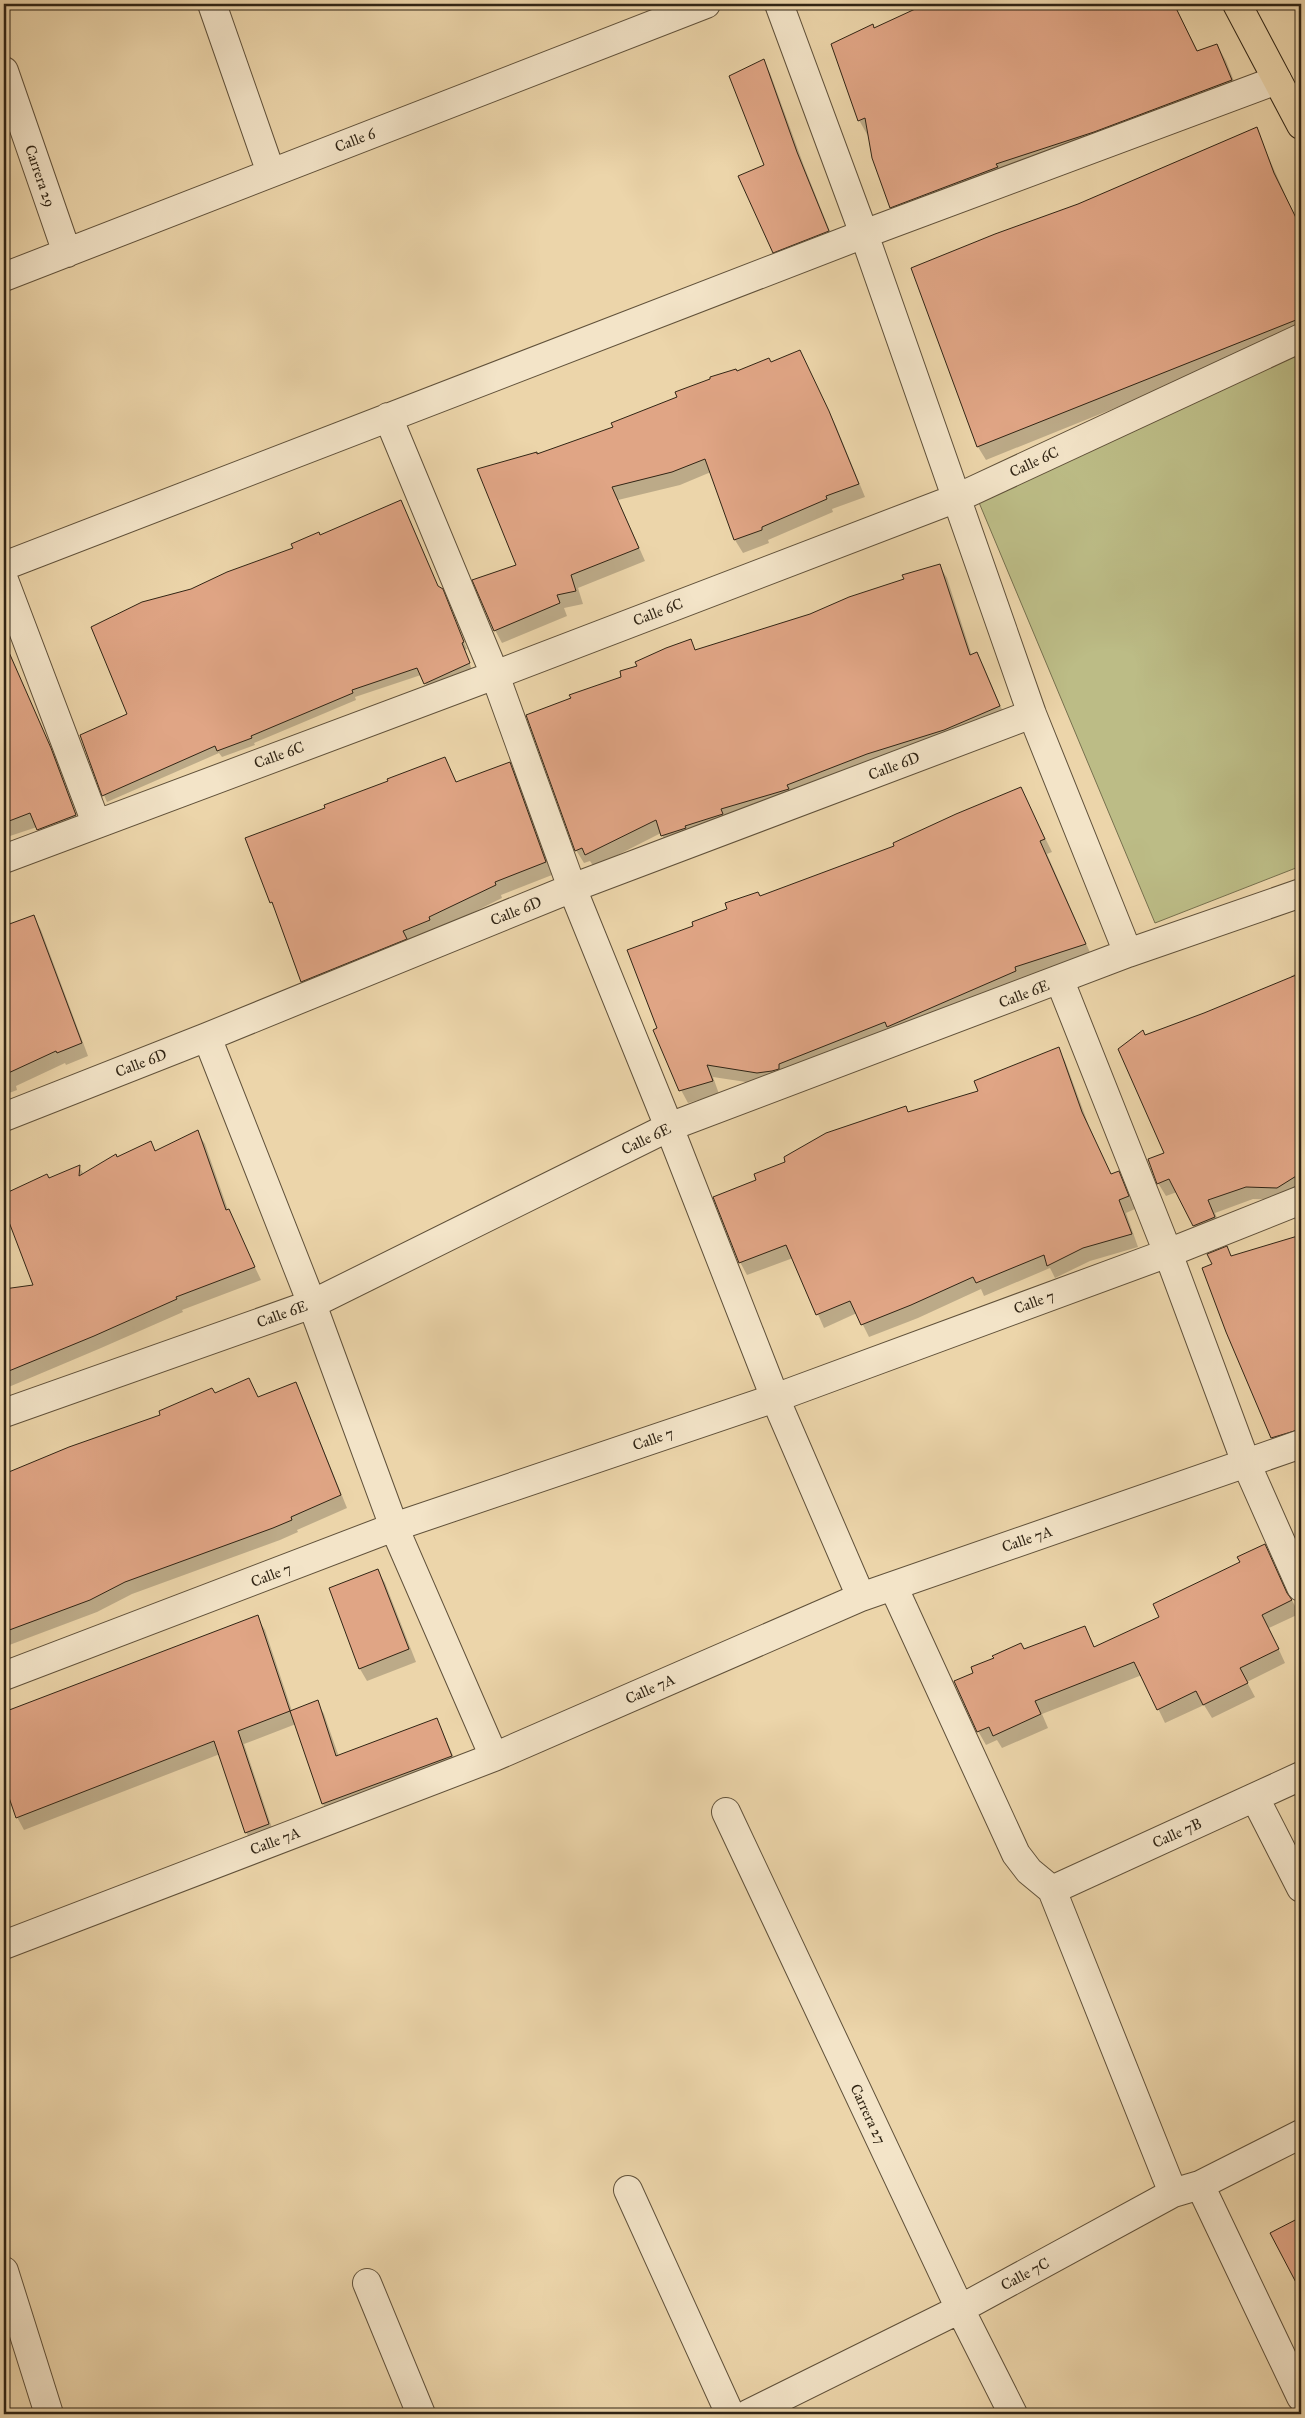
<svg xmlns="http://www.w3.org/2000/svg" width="1305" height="2418" viewBox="0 0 1305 2418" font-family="'IM FELL Great Primer',serif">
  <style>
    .green { fill: #bcbc86; stroke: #76704e }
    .shadow { fill: #0003 }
    .building { fill: #e0a585; stroke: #312515 }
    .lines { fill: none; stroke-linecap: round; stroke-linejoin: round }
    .minor-casing { stroke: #60513a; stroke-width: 30 }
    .major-casing { stroke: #312515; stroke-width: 30 }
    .minor { stroke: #f3e4c8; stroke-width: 28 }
    .major { stroke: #ecd5aa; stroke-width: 28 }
    .labels { text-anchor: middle; stroke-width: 4; stroke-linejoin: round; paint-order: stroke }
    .street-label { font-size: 15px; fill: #312515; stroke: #f3e4c8 }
  </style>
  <rect width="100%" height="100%" fill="#ecd5aa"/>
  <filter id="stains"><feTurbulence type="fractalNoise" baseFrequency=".004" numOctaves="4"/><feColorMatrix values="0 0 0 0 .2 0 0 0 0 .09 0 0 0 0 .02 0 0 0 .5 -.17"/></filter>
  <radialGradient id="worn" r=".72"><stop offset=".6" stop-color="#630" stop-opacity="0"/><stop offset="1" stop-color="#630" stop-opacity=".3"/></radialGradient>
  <path class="green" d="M1301,342V866L1155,923L970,481Z"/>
  <path class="shadow" d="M937,4H1174L1198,52L1217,45L1226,61L1240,96L900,223L891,207L868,136L859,120L874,29L914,10Z
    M763,60L770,73L804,166L835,244L781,265L774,252L766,165Z
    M1256,129L1301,230V333L986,460L978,447L913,269L1078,205Z
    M800,352L836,426L865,497L832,509L833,512L768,540L769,543L743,553L735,540L711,472L680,485L618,500L645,561L578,588L583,604L564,608L567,616L502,643L495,630L517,566L537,456L614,428L737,373L771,364Z
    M320,537L439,588L446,598L467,649L465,650L472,670L429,690L421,675L355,697L356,700L254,743L255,745L222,757L219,753L107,802L104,795L129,715L192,590Z
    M939,565L947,578L972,656L977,654L984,667L1006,719L669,848L661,833L594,867L590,861L584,863L576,850L623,678L638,667L690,641L696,651L810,616Z
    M10,659L56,759L80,825L44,839L37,827L4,838V662Z
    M444,758L457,783L509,763L517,776L552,875L501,895L502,898L309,994L302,981L277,912L271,902L326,809Z
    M1021,789L1052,852L1047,854L1092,957L765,1085L713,1077L719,1094L688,1103L681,1090L659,1029L695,926L760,898L896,847Z
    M34,917L41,930L88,1056L66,1065L65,1063L16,1086L17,1090L4,1095V928Z
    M1301,971V1190L1285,1200L1253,1199L1215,1213L1222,1230L1201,1238L1177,1192L1166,1196L1158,1183L1165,1153L1145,1036L1205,1014L1291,979V976Z
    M1058,1049L1065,1061L1089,1126L1111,1175L1118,1172L1125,1185L1135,1209L1126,1213L1138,1247L1090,1261L1055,1278L1050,1268L984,1296L981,1289L918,1318L869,1337L857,1313L824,1328L793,1258L747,1275L740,1262L757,1180L787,1162L905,1107L909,1113L980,1092Z
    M197,1132L205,1144L228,1210L261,1280L182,1310L183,1312L101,1348L4,1389V1290L35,1286L4,1206V1195L46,1176L48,1179L79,1167L84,1175L151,1143L156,1152Z
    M1301,1238V1440L1277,1447L1272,1437L1227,1248L1236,1268Z
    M295,1383L302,1396L347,1508L297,1530L298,1532L280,1540L132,1594L97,1612L4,1647V1475L215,1395L258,1398Z
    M1301,1536V1547L1297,1537Z
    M1264,1545L1299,1614L1269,1628L1285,1663L1247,1682L1255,1697L1212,1718L1204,1705L1165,1723L1142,1675L1042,1714L1048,1728L1002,1748L997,1740L986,1745L978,1731L1024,1650L1085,1627L1095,1648L1161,1618Z
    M378,1571L385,1583L416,1662L367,1681L360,1669L331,1588Z
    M257,1617L265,1630L292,1711L317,1702L324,1714L339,1757L437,1719L459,1769L331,1816L323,1804L296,1724L244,1744L275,1837L253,1845L246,1832L220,1754L24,1830L17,1817L4,1779V1714Z
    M1301,2218V2290L1272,2233Z"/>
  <path class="building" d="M926,4H1174L1197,51L1217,44L1232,80L1094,132L996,164L998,167L890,208L872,158L865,118L858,121L831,44L873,24L874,28Z
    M764,59L797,152L829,231L773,253L738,176L764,165L729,76Z
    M1257,127L1274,173L1301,228V318L977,447L911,268L995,234L1078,204Z
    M800,350L829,411L859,484L826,496L827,499L762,527V530L734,540L705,459L672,472L612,487L639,548L571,575L576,591L557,595L560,603L494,631L472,580L516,565L477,469L537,452V454L613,427L611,423L677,397L675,392L710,379V377L736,369L737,371L769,358L771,362Z
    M401,500L438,586L443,589L464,642L462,643L470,663L424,684L417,668L352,690L353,693L251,736L252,738L217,751L215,746L102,796L80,735L127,714L91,627L142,602L191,589L227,572L293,548L291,544L319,532L320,535Z
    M940,564L970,655L977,652L1000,706L944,730L867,754L787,785L789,789L721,809L723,814L685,826L686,828L661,836L656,820L585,855L582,848L575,851L526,715L571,698L569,695L621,677L620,671L637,666L635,662L666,648L691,639L695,650L810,614L849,597L904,579L902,575Z
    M4,641L51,748L76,815L37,830L30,813L4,823Z
    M445,757L456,782L510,762L546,862L495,882L496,885L429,917L430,920L403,931L407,939L301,982L272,902L270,903L245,838L325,808L324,805L388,781L387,779Z
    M1021,787L1045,839L1040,841L1086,944L1015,967L1016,971L887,1027L885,1022L779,1064V1069L772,1071L757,1073L707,1065L713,1081L679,1091L653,1030L657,1028L627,950L693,926L692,922L727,909L725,903L758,892L760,896L894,846L893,843L956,814Z
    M34,915L82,1043L57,1053L56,1051L4,1075V926Z
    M1301,973V1173L1277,1188L1246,1187L1208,1200L1215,1217L1193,1226L1169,1179L1157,1184L1148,1159L1164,1153L1118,1049L1143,1030L1145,1035L1204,1013Z
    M1059,1047L1082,1112L1111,1174L1119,1171L1129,1196L1119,1200L1132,1234L1083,1248L1047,1266L1044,1255L976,1283L973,1277L911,1305L861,1325L850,1301L816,1315L786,1245L739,1263L713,1197L756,1180L754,1174L785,1162L784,1157L826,1133L906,1106L908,1112L978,1091L974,1081Z
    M198,1130L226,1210L229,1209L255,1267L176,1297L177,1299L94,1336L4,1373V1289L33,1285L4,1209V1194L47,1174L49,1178L80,1165L79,1176L116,1154L117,1157L151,1141L155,1151Z
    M1301,1235V1429L1271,1438L1226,1332L1202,1268L1212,1264L1207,1254L1227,1246L1231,1256Z
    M249,1378L258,1397L296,1382L341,1495L291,1517L292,1520L273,1528L125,1582L90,1600L4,1632V1474L69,1447L160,1415L159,1411L212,1388L215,1393Z
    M1265,1544L1287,1593L1292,1600L1262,1615L1279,1649L1240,1668L1248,1683L1203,1705L1196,1691L1157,1710L1134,1662L1035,1701L1041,1714L993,1736L989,1727L977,1732L954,1681L973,1673L971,1667L994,1658L992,1656L1021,1643L1024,1649L1085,1626L1094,1647L1159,1617L1153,1604L1240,1562L1237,1557Z
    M378,1569L409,1649L359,1669L329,1588Z
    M258,1615L290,1711L238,1731L269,1824L245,1833L214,1741L16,1818L4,1783V1712Z
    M318,1700L336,1756L437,1718L452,1756L322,1804L290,1711Z
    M1301,2217V2292L1270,2233Z"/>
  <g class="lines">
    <defs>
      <path id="minor" d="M212,4L271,173
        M779,4L864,234L1032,714L1128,953
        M4,71L67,253
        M4,277L706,4
        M388,417L495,675L572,888L669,1127L775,1398L861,1597
        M4,566L864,234L1277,80
        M4,580L96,823
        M4,859L495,675L957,498L1301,338
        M1060,981L1168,1253L1246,1463L1301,1587
        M207,1037L312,1304L394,1527L494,1757
        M4,1117L207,1037L572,888L1032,714
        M4,1413L312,1304L669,1127L1128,953L1301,893
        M893,1586L1016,1854L1029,1871L1052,1890L1173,2193
        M4,1676L394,1527L775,1398L1168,1253L1301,1200
        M1255,1798L1301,1888
        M726,1812L960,2309L1013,2414
        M1052,1890L1301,1776
        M4,1945L494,1757L861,1597L1301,1444
        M1200,2185L1301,2397
        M628,2190L730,2414
        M4,2271L49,2414
        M367,2283L421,2414
        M748,2414L960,2309L1173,2193L1200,2185L1301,2134"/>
      <path id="major" d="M1237,4L1301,125"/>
    </defs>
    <use href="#minor" class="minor-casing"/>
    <use href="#major" class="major-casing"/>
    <use href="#minor" class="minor"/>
    <use href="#major" class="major"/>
  </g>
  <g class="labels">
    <g class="street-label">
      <text transform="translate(355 140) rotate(-21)" y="5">Calle 6</text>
      <text transform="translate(40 176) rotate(71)" y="5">Carrera 29</text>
      <text transform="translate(1034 462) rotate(-25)" y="5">Calle 6C</text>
      <text transform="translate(658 612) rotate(-21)" y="5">Calle 6C</text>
      <text transform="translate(279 755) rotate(-20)" y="5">Calle 6C</text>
      <text transform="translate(894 766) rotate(-21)" y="5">Calle 6D</text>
      <text transform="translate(516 911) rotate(-22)" y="5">Calle 6D</text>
      <text transform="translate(1024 994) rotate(-21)" y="5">Calle 6E</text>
      <text transform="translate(141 1063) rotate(-21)" y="5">Calle 6D</text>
      <text transform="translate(646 1139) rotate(-26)" y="5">Calle 6E</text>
      <text transform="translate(1034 1302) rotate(-20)" y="5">Calle 7</text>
      <text transform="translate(282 1314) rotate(-20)" y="5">Calle 6E</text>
      <text transform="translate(653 1439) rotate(-19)" y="5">Calle 7</text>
      <text transform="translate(1027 1539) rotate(-19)" y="5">Calle 7A</text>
      <text transform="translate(271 1575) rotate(-21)" y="5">Calle 7</text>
      <text transform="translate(650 1689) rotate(-24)" y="5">Calle 7A</text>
      <text transform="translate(1177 1833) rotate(-24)" y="5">Calle 7B</text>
      <text transform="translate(275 1841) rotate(-21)" y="5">Calle 7A</text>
      <text transform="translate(868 2114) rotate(65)" y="5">Carrera 27</text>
      <text transform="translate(1025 2274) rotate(-28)" y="5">Calle 7C</text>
    </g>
  </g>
  <rect width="1305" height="2418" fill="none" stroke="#ecd5aa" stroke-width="20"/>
  <rect x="5" y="5" width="1295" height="2408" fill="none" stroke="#312515" stroke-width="2.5"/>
  <rect x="10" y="10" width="1285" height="2398" fill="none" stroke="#312515"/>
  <rect width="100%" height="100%" filter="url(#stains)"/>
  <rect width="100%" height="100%" fill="url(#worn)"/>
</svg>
